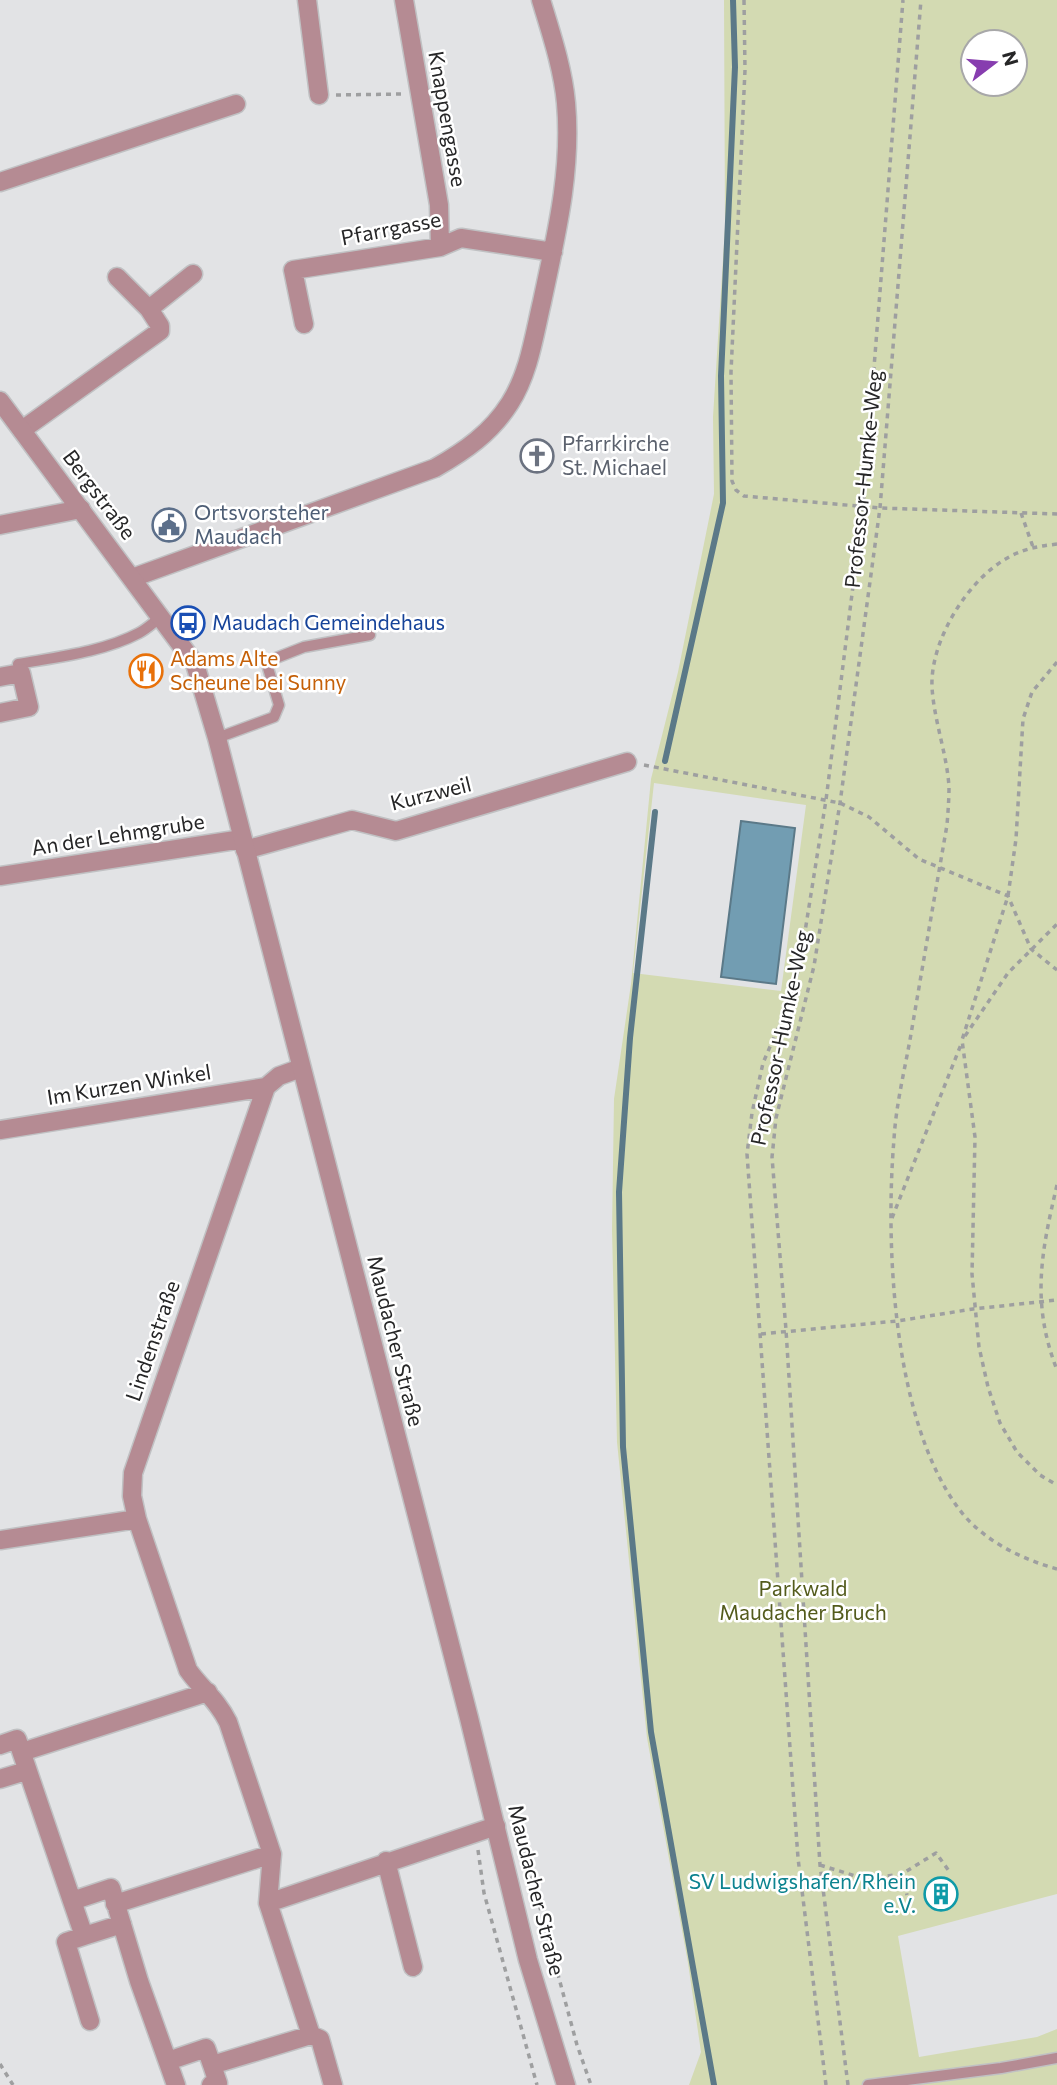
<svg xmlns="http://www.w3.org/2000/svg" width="1057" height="2085" viewBox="0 0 1057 2085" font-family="Commissioner,sans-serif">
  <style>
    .green { fill: #d3dab2; fill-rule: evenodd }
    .water { fill: #729db2; stroke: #5b7988; stroke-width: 2 }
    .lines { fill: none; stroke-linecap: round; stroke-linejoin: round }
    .stream { stroke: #5b7988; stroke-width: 6 }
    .service-casing { stroke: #c0c1c3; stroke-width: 13 }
    .minor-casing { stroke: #c0c1c3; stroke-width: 21 }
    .tertiary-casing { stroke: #c0c1c3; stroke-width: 21 }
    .path { stroke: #9e9fa0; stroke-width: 3.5; stroke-dasharray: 5 5; stroke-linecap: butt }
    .service { stroke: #b58b93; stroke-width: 10 }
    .minor { stroke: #b58b93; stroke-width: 18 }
    .tertiary { stroke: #b58b93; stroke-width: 18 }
    .labels { text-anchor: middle; stroke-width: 5; stroke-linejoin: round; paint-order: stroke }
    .street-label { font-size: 21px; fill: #262627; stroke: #fff }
    .worship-label { font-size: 21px; fill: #5b616d; stroke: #fff; text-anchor: start }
    .service-label { font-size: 21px; fill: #4e5e75; stroke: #fff; text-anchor: start }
    .transit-label { font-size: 21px; fill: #164399; stroke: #fff; text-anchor: start }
    .food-label { font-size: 21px; fill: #c56008; stroke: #fff; text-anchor: start }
    .park-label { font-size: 21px; fill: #535b1c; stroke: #fff }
    .culture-label { font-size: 21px; fill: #0d838f; stroke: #fff; text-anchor: end }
  </style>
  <rect width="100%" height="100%" fill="#e2e3e5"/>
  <path class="green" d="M724,0H1057V1894L898,1936L919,2057L1037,2037L1057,2029V2085H689L701,2052L688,1963L647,1738L617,1442L612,1230L614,1099L631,984L651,779L678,672L714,494L713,417L725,228ZM973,42H1015V84H973ZM654,783L806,805L781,991L633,973Z"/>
  <path class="water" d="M741,821L795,828L776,984L721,977Z"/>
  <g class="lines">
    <path class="stream" d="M665,761L723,503L721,376L735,67L733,0
      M655,812L630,1038L619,1192L623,1447L651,1732L714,2085"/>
    <defs>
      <path id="service" d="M18,664C57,657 103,652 139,633C147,629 154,622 161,617
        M217,738L274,717L279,705L268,668L276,658L304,647L370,635
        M868,2085L1001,2068L1057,2058"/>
      <path id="minor" d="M307,0L319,95
        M404,0L439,205L440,247
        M0,182L236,104
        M117,277L149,309
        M304,324L293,270L440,247L461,238L553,252
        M22,430L160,331V326L149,309L193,274
        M0,525L81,509
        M132,578L435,468C465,451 491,433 510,403C529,373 534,336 542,302C556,236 572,171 566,103C563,69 551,33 541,0
        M0,677L21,673L29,707L0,713
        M245,850L352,820L396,831L627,762
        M0,876L242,839
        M0,1130L266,1087
        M0,1540L137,1519
        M0,1745L17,1739L72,1901L111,1888L139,1981L176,2085
        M22,1752L208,1692
        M0,1779L26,1771
        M386,1861L413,1967
        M72,1901L84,1936L122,1924
        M268,1903L496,1826
        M115,1904L272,1854
        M84,1936L66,1942L90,2021
        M311,2035L320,2039L333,2085
        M168,2061L206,2048L212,2065
        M211,2085L218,2083L212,2065L311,2035L268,1903L272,1854L228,1722C216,1698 202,1690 188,1670L137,1519L132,1496L133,1473L266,1087L279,1076L301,1068"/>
      <path id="tertiary" d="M0,401L195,664L217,738L469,1718L528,1960L566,2085"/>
    </defs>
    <use href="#service" class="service-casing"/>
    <use href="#minor" class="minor-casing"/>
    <use href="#tertiary" class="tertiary-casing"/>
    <path class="path" d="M744,0L745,70L731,372L732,481L736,490L744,496L880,508L1057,514
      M336,95L401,94
      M1021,513L1033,547
      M1057,544C1041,546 1026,548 1011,556C969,577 930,640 932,687C934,721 947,754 949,787C949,800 948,812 947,825C935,894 923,964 911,1034C905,1069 896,1104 894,1139C885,1246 893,1421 959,1509C982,1540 1021,1559 1057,1569
      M1057,662L1032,692L1023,719L1016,839L1008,896L962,1040L975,1137L972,1274L979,1347L988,1387L1000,1423L1017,1452L1040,1475L1057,1485
      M644,765L840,803L869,817L919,859L1008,896L1031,949L1057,970
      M965,1036L1008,973L1057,924
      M1057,1185C1041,1253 1031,1303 1057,1370
      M892,1218L962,1042
      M761,1334L897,1321L973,1309L1057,1300
      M516,1829L522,1841L577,2045L591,2085
      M478,1850L484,1893L537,2085
      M820,1865L865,1879L902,1874L936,1853L949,1871
      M902,1874L907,1895
      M0,2064L13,2085
      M826,2085L798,1858L747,1154L752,1113L763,1063L791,998L800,963L826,800L863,507L903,0
      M848,2085L820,1865L786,1330L772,1157L776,1118L814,966L840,803L880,508L921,0"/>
    <use href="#service" class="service"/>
    <use href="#minor" class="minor"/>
    <use href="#tertiary" class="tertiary"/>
  </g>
  <defs>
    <symbol id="church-ring" viewBox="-11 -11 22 22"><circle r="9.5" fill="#fff" stroke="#6b7280" stroke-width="1.5"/><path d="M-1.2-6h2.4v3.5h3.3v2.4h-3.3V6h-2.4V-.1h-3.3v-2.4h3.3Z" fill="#6b7280"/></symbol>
    <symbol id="civic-ring" viewBox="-11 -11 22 22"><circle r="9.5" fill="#fff" stroke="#5c6f8a" stroke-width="1.5"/><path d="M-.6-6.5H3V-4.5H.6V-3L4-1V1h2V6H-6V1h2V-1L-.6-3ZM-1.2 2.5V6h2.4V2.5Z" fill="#5c6f8a"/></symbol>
    <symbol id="bus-ring" viewBox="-11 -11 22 22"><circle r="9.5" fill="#fff" stroke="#1a4fb4" stroke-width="1.5"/><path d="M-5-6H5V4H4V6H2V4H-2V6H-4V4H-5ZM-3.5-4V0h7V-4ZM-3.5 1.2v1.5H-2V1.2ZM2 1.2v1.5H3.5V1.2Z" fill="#1a4fb4"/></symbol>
    <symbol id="restaurant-ring" viewBox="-11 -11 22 22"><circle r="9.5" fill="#fff" stroke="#e8710a" stroke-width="1.5"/><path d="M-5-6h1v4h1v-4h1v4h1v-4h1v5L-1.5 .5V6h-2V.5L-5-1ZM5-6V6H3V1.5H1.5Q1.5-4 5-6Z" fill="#e8710a"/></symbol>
    <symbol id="building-ring" viewBox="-11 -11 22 22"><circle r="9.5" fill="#fff" stroke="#0f9aa8" stroke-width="1.5"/><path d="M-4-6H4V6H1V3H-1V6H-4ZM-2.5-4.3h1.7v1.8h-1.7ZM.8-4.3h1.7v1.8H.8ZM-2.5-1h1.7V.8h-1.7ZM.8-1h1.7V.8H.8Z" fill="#0f9aa8"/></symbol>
  </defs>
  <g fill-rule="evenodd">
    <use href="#church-ring" x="518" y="437" width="38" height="38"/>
    <use href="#civic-ring" x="150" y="506" width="38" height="38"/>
    <use href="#bus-ring" x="169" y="604" width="38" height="38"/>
    <use href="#restaurant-ring" x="127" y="652" width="38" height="38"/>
    <use href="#building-ring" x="922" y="1875" width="38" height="38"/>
  </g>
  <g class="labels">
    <g class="street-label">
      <text transform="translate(447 119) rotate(80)" y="7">Knappengasse</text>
      <text transform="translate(391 229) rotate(-11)" y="7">Pfarrgasse</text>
      <text transform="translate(864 479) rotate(-84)" y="7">Professor-Humke-Weg</text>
      <text transform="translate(99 495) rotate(53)" y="7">Bergstraße</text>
      <text transform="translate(431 794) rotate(-14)" y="7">Kurzweil</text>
      <text transform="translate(118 835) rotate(-9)" y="7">An der Lehmgrube</text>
      <text transform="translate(781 1038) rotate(-78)" y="7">Professor-Humke-Weg</text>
      <text transform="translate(129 1085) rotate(-9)" y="7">Im Kurzen Winkel</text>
      <text transform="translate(153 1341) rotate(-71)" y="7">Lindenstraße</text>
      <text transform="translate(395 1341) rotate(76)" y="7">Maudacher Straße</text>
      <text transform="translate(536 1890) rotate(76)" y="7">Maudacher Straße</text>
    </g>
    <g class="worship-label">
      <text x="562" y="451">Pfarrkirche<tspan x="562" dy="24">St. Michael</tspan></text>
    </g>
    <g class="service-label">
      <text x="194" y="520">Ortsvorsteher<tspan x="194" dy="24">Maudach</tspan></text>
    </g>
    <g class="transit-label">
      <text x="212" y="630">Maudach Gemeindehaus</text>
    </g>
    <g class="food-label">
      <text x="170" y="666">Adams Alte<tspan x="170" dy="24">Scheune bei Sunny</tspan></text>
    </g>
    <g class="park-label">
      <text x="803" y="1596">Parkwald<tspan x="803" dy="24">Maudacher Bruch</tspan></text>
    </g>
    <g class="culture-label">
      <text x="916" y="1889">SV Ludwigshafen/Rhein<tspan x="916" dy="24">e.V.</tspan></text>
    </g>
  </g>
  <g transform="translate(994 63) rotate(74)"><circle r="33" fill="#ffffff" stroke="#a8a8a9" stroke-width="2"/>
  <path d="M0-5L12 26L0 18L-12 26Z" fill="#873daf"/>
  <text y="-10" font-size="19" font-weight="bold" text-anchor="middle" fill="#262627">N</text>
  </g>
</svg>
